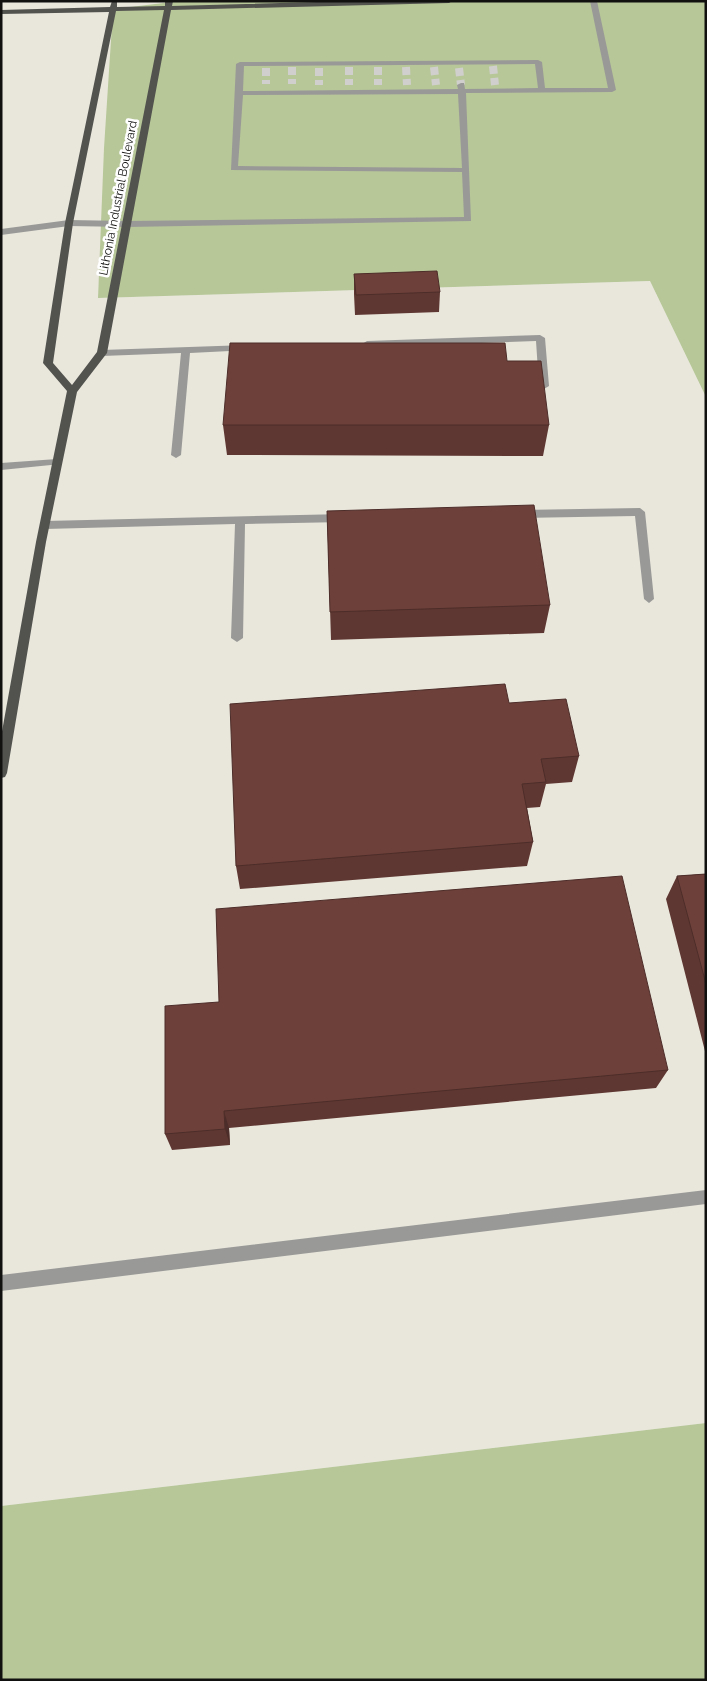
<svg xmlns="http://www.w3.org/2000/svg" width="707" height="1681" viewBox="0 0 707 1681" font-family="Raleway,sans-serif">
  <style>
    .built { fill: #e9e7dc }
    .forest { fill: #b7c798 }
    .lines { fill: none; stroke-linecap: round; stroke-linejoin: round }
    .minor-tunnel { stroke: #d0cfcd; stroke-width: 8; stroke-dasharray: 8 4; stroke-linecap: butt }
    .minor { fill: #999997; fill-rule: evenodd }
    .major { fill: #52524f; fill-rule: evenodd }
    .wall { fill: #5f3732 }
    .shaded-wall { fill: #4d2d29 }
    .building { fill: #6e403a; stroke: #4d2d29 }
    .labels { text-anchor: middle; stroke-width: 5; stroke-linejoin: round; paint-order: stroke }
    .far-street-label { font-size: 12px; fill: #111110; stroke: #fff }
  </style>
  <rect width="100%" height="100%" fill="#f2f1ee"/>
  <path class="built" d="M1,1H180L113,9L98,298L650,281L706,397V1423L1,1506Z"/>
  <path class="forest" d="M180,1H706V397L650,281L98,298L104,148L113,9Z
    M706,1423V1680H1V1506Z"/>
  <g class="lines">
    <path class="minor-tunnel" d="M493,66L495,85
      M292,67V84
      M349,67V85
      M378,67V85
      M406,67L407,85
      M434,67L436,85
      M266,68V84
      M319,68V85
      M459,68L461,85"/>
    <path class="minor" d="M590,1H597L616,90L612,92L466,93L471,221L127,227L69,226L1,235V229L69,220L127,221L464,217L462,172L231,170L236,64L240,62L538,60L542,62L545,88H608ZM535,64L538,88L465,89L464,83H461L457,85L458,89L243,91L244,66ZM458,94L462,168L238,166L243,95Z
      M540,335L545,338L549,386L544,389L539,386L536,341L367,347L362,344L367,341Z
      M247,345L252,348L250,350L190,353L181,455L176,458L171,455L181,353L102,356L97,353L102,350Z
      M57,459L61,460V464L1,470V463Z
      M640,508L645,512L654,599L649,603L644,599L635,516L520,518L515,514L520,510Z
      M345,514L350,518L345,522L245,524L243,638L237,642L231,638L235,524L45,529L40,525L45,521Z
      M706,1190V1204L1,1291V1275Z"/>
    <path class="major" d="M112,1H117V7L165,6V1H173L172,6L352,1H452L449,3L171,10L107,353L77,392L46,542L7,773L5,777L1,778V737L36,542L67,391L43,363L65,223L109,12L1,14V10L110,7ZM164,10L97,352L72,385L53,363L73,223L116,11Z"/>
  </g>
  <path class="wall" d="M354,274L440,292L439,312L355,315L354,294Z
    M507,361L549,425L543,456L227,455L223,425Z
    M327,511L550,605L544,633L331,640Z
    M509,703L579,756L572,782L546,784L540,807L527,808L533,842L527,866L240,889L236,866Z
    M706,874V1055L666,899L677,876Z
    M165,1006L668,1070L656,1088L229,1128L230,1145L172,1150L165,1134Z"/>
  <path class="shaded-wall" d="M224,1111L229,1128L230,1145L225,1129Z"/>
  <path class="building" d="M437,271L440,292L356,295L354,274Z
    M230,343H505L507,361H541L549,425H223Z
    M534,505L550,605L330,612L327,511Z
    M505,684L509,703L566,699L579,756L541,759L546,782L522,784L533,842L236,866L230,704Z
    M706,874V984L677,876Z
    M622,876L668,1070L224,1111L225,1129L165,1134V1006L219,1002L216,909Z"/>
  <g class="labels">
    <g class="far-street-label">
      <text transform="translate(118 198) rotate(-79)" y="4">Lithonia Industrial Boulevard</text>
    </g>
  </g>
  <rect width="707" height="1681" fill="none" stroke="#111110" stroke-width="5"/>
</svg>
